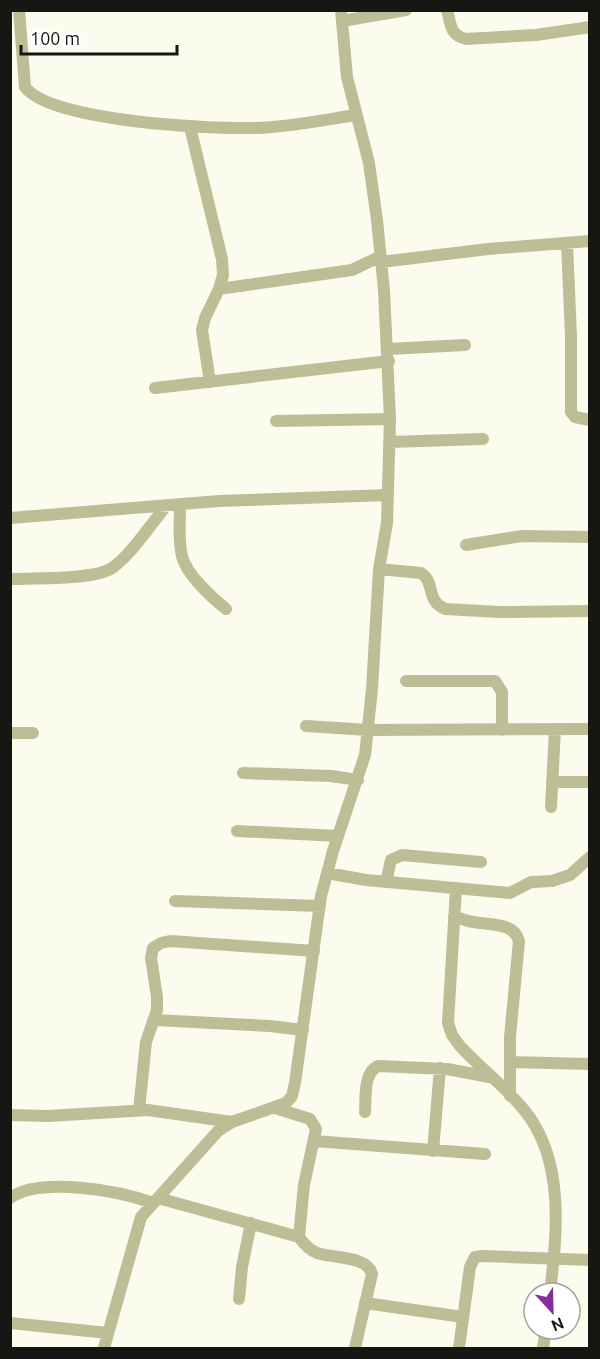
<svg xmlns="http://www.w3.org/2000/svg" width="600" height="1359" viewBox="0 0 600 1359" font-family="Ubuntu,sans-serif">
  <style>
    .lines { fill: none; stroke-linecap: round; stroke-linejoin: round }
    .minor { stroke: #bdbe96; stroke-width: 12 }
  </style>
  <rect width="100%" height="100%" fill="#fbfbee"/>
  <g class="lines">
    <path class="minor" d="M19,10L25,87C51,122 211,129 256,128C289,127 323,120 356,115
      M447,10C451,25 450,35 466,39L536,35L590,27
      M342,21L406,10
      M190,127L222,259L223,275L219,289L205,318L202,330L210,382
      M567,244L571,336V412L575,417L590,420
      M381,262L488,249L590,241
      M219,289L352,270L381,256
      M388,349L465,345
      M155,388L389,361
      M276,421L390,419
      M389,442L483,439
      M180,505C180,521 178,540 182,556C186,574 212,598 226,609
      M10,518L219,501L388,495
      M466,545L522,536L590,537
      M379,569L421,573C436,583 425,600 445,609L499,612L590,611
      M10,579C33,578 95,580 112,568C131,555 151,524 167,505
      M406,681H495L502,692V730
      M306,726L368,730L590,729
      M10,733H33
      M243,773L331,776L358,780
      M552,782H590
      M551,807L555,729
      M237,831L338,836
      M327,873L366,880L510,893L531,882L552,881L570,875L590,857
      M386,882L391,860L402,855L481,862
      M456,888L448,1023L452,1035L460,1046C480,1068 506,1087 525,1111C565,1161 557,1233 550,1293
      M175,901L320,906
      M454,916C461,919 467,921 473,922C489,925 514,922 519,941L510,1037V1096
      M155,1020L270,1026L303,1030
      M510,1062L590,1064
      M275,1108L310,1119L316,1129L304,1185L299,1237C304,1244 309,1250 317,1253C332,1258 368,1256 372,1274L355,1348
      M139,1110L146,1042L157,1010V997L151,958L153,948L161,943L170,941L314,951
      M365,1112C366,1098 363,1073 378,1066L447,1069L489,1077
      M10,1115L48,1116L148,1110L232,1122
      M314,1141L485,1154
      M433,1151L440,1068
      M10,1198C40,1176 120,1191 153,1203
      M158,1198L299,1237
      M239,1299L242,1267L251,1223
      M365,1303L463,1317
      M10,1323L108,1333
      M104,1348L141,1217L218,1131L232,1122L286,1103L292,1096L295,1083L321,896L333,851L365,755L372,689L379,569L387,523L390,419L384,290L377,220L369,163L347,77L341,10
      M459,1348L470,1267L475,1257L482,1256L590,1260
      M543,1348L546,1329"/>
  </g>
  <rect width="600" height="1359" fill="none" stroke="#161612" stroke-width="24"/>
  <g transform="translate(552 1311) rotate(158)"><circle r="28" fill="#ffffff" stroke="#a2a2a0" stroke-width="1.5"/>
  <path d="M0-4.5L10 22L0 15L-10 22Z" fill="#842d9b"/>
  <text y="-9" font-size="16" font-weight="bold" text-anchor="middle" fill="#161612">N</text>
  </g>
  <path d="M21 45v9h156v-9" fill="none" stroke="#161612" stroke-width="3"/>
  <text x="30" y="45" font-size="18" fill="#161612" stroke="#ffffff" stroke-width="4.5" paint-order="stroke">100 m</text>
</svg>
